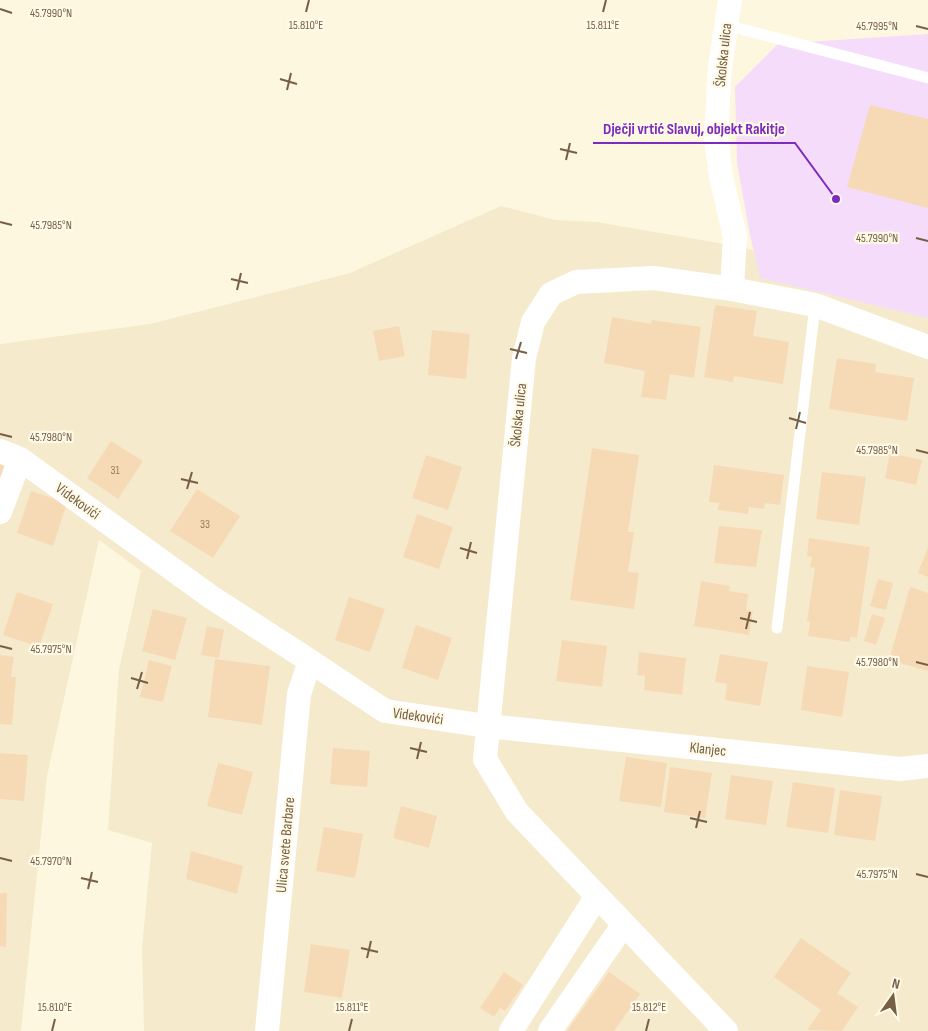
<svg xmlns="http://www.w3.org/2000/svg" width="928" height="1031" viewBox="0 0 928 1031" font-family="'Sofia Sans Condensed',sans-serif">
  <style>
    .residential { fill: #f6eacd }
    .education { fill: #f4dcfa }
    .building { fill: #f5dab5 }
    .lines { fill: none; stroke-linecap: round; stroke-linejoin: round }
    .lane { stroke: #fff; stroke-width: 11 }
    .street { stroke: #fff; stroke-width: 24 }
    .ticks { fill: none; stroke: #765f45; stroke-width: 2 }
    .labels { text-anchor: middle; stroke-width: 4.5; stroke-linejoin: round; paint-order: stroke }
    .number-label { font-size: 12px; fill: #967e61 }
    .street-label { font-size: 15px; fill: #765f45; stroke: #fffae7 }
    .ticks-label { font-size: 12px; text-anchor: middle; fill: #765f45; stroke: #fffae7; stroke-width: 4.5; stroke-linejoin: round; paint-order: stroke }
    .leader { fill: none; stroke: #7b2cbf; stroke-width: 2 }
    .callout-dot { fill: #7b2cbf; stroke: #fffae7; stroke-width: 2 }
    .callout-label { font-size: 16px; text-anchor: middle; font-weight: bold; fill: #7b2cbf; stroke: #fffae7; stroke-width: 4.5; stroke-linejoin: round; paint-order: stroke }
  </style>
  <rect width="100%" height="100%" fill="#fef7df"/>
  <path class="residential" d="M501,206L556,220L597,222L742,247L928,300V1031H144L142,948L152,843L108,830L119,669L141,571L99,540L47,776L21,1031H0V344L150,324L350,273Z"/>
  <path class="education" d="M928,34V318L760,278L750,235L737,163L735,87L778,44Z"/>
  <path class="building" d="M870,105L928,119V208L847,187Z
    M715,305L757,311L753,336L789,342L783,384L734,376L733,382L704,377Z
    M612,317L651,324L652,320L701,327L694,378L670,374L666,400L641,397L645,371L604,363Z
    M399,326L405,356L379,361L373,331Z
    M432,330L470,334L466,379L428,375Z
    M837,358L876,364L875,372L914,378L907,421L829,409Z
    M111,441L143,461L118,499L87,478Z
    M592,448L639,455L628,532H634L628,572L639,573L634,609L570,600Z
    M890,453L922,460L916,485L885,478Z
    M426,455L462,467L448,510L412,498Z
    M0,461L6,463L0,479Z
    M714,465L784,475L780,505L765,503L764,509L749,507L748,514L718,510L719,503L709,502Z
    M822,472L866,477L859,525L816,519Z
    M197,489L240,516L213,558L170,531Z
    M31,491L67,503L53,546L17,533Z
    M417,514L453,527L439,569L403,557Z
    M719,526L762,530L756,567L714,563Z
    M809,538L870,547L857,638L850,637V642L808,636L810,622L807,621L815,568L810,567L812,557L807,556Z
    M928,547V577L918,573Z
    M878,579L893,583L886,610L870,606Z
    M701,581L730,586L729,591L748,594L746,610L753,611L749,635L694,626Z
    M910,587L928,593V671L889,660Z
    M17,592L53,604L39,647L3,635Z
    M349,597L385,609L370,652L335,640Z
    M153,609L187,618L175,660L142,651Z
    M872,614L885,618L876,645L864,641Z
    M416,625L452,638L438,680L402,668Z
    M207,626L224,630L219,658L201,655Z
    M562,640L607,646L602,687L556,681Z
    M639,652L686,658L682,695L644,690L645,676L637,675Z
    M720,654L768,662L760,706L725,700L727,684L715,682Z
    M0,655L14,657L11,677H16L12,725L0,724Z
    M215,659L270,666L262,725L208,717Z
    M149,660L172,666L163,702L140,697Z
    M807,666L849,672L842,717L801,710Z
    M333,748L370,751L367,787L330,784Z
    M0,753L28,755L24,801L0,799Z
    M626,757L667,763L661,807L619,801Z
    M218,763L253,772L242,815L207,806Z
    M670,767L712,773L705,818L664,812Z
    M731,775L773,781L766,825L725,819Z
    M793,782L835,788L828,833L786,827Z
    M840,790L882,796L875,841L834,835Z
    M401,806L437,816L429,848L393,838Z
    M324,827L363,834L355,878L316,871Z
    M191,851L243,866L237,894L186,879Z
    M0,893H7L6,947L0,946Z
    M801,938L851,973L837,993L858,1007L842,1031L807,1030L821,1010L774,977Z
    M311,944L350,950L342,998L304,992Z
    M504,972L523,985L505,1011L500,1008L494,1017L480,1008Z
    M609,972L640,994L614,1031H567Z"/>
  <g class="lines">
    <path class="lane" d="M726,25L928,78
      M777,628L815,305"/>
    <path class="street" d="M730,0L720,67L716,137L721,177L735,236L732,289
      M0,451L20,459L211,597L310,661L385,711L487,726L900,769L928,766
      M0,512L20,459
      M267,1031L299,694L310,661
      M511,1031L597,896
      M550,1031L624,924
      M726,1031L517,812L485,759L524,358L533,322L551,294L576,282L654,278L732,289L815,305L928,347"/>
  </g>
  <path class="ticks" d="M0,9L12,13M306,12L309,0M603,12L606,0M916,26L928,29M280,79L297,84M287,90L291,73M560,149L577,153M566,160L570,143M0,222L12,225M916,238L928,241M231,279L248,283M237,290L241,273M510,349L527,353M516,359L521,342M789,418L806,423M796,429L800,412M0,434L12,437M916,450L928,453M181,479L198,483M187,489L192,472M460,548L477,553M467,559L471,542M740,618L757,622M746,629L750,612M0,646L12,649M916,662L928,665M131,678L148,683M137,689L142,672M410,748L427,752M417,759L421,742M690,818L707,822M696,828L700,811M0,858L12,861M916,874L928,877M81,878L98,882M88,889L92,872M361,948L378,952M367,958L371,941M52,1031L55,1019M349,1031L352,1019M646,1031L649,1019"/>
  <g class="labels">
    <g class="number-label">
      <text x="115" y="474">31</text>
      <text x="205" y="528">33</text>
    </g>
    <g class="street-label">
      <text transform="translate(723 55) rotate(-84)" y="5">Školska ulica</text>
      <text transform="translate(518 415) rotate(-84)" y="5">Školska ulica</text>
      <text transform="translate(78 501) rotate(36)" y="5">Videkovići</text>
      <text transform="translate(418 716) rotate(8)" y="5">Videkovići</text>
      <text transform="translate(708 749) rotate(6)" y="5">Klanjec</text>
      <text transform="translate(285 845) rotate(-85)" y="5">Ulica svete Barbare</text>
    </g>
  </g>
  <g class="ticks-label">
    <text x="51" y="17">45.7990°N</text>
    <text x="306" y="29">15.810°E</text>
    <text x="603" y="29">15.811°E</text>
    <text x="877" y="30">45.7995°N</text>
    <text x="51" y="229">45.7985°N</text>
    <text x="877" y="242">45.7990°N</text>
    <text x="51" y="441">45.7980°N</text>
    <text x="877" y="454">45.7985°N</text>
    <text x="51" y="653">45.7975°N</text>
    <text x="877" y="666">45.7980°N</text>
    <text x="51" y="865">45.7970°N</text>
    <text x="877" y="878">45.7975°N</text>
    <text x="55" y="1011">15.810°E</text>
    <text x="352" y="1011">15.811°E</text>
    <text x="649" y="1011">15.812°E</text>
  </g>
  <path class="leader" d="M836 199L795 143H593"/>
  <circle class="callout-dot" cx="836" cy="199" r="5"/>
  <g class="callout-label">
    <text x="694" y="134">Dječji vrtić Slavuj, objekt Rakitje</text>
  </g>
  <g transform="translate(893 996) rotate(14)" stroke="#fffae7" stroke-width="4" paint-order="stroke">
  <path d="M0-4L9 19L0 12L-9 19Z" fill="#765f45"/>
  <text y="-8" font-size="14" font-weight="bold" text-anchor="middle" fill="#765f45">N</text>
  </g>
</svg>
